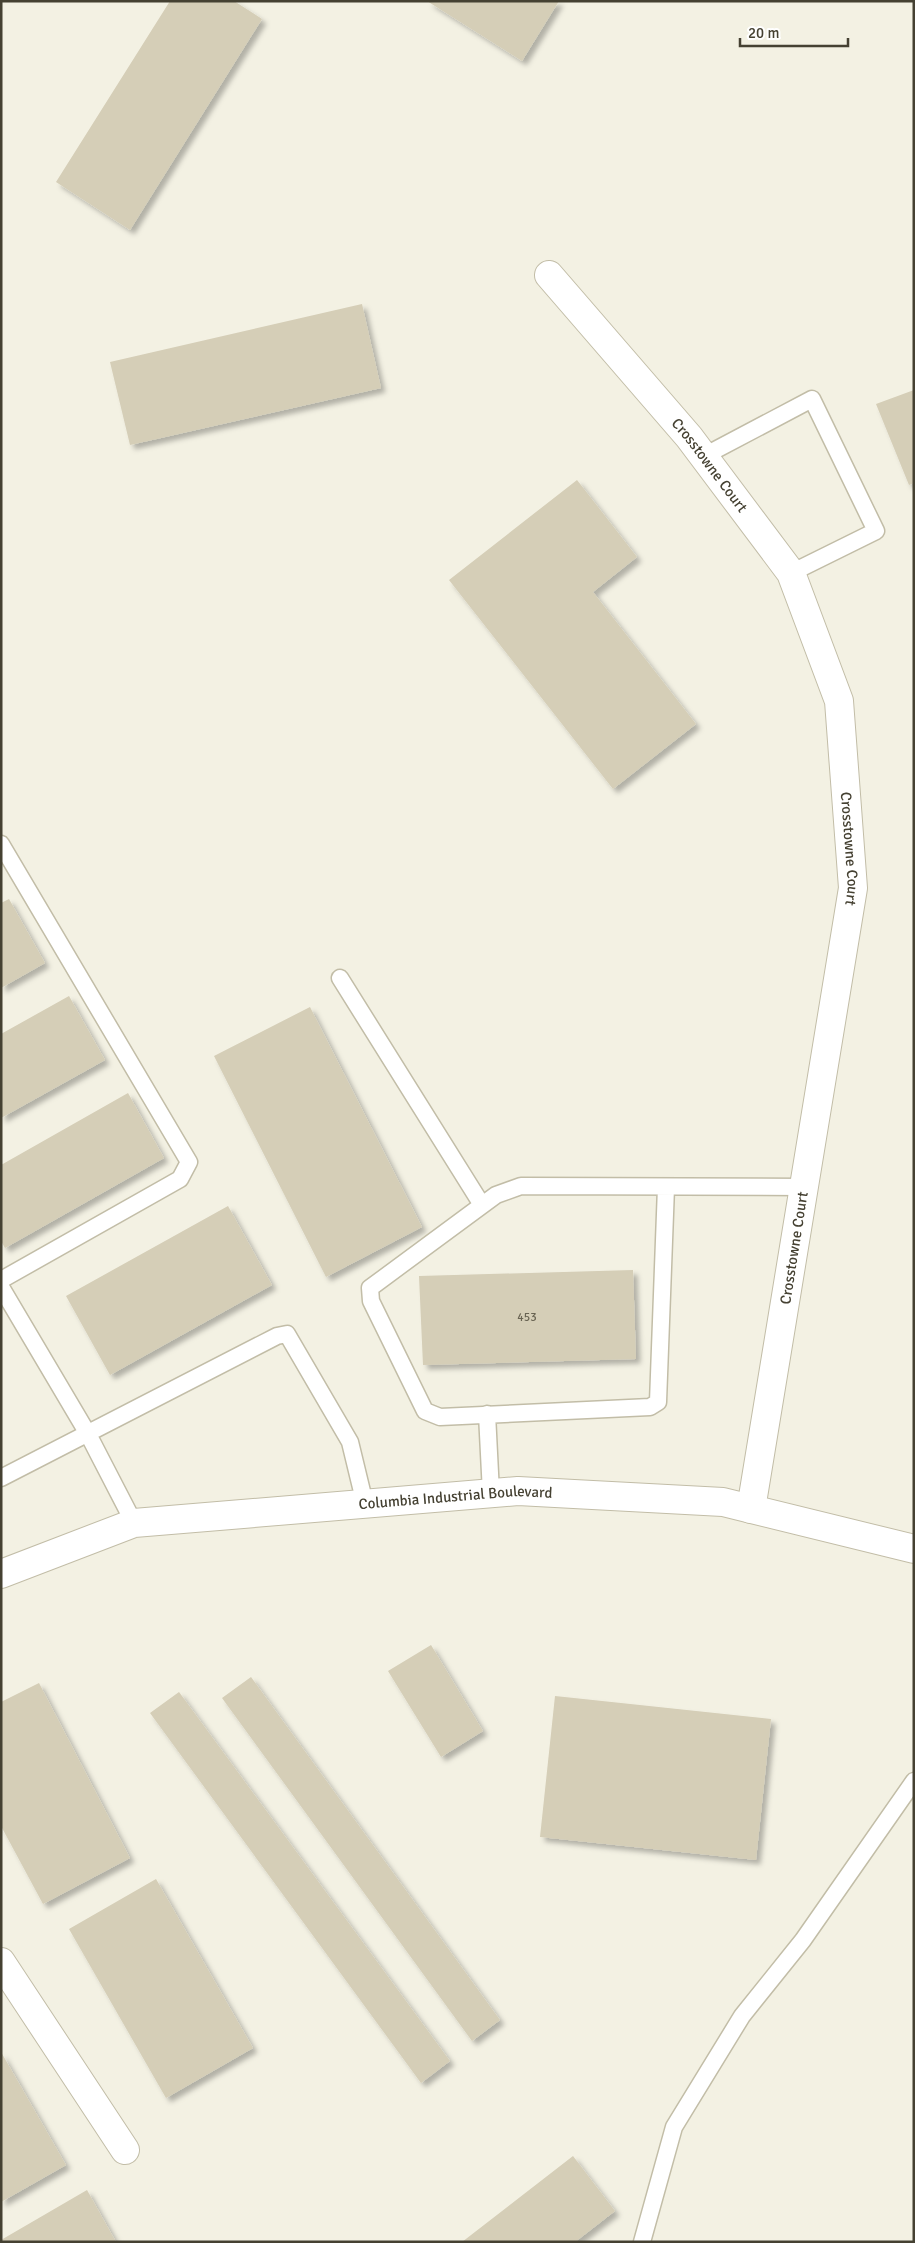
<svg xmlns="http://www.w3.org/2000/svg" width="915" height="2243" viewBox="0 0 915 2243" font-family="Signika,sans-serif">
  <style>
    .building { fill: #d5ceb7; filter: url(#shadow) }
    .lines { fill: none; stroke-linecap: round; stroke-linejoin: round }
    .service-casing { stroke: #c2bda7; stroke-width: 19 }
    .minor-casing { stroke: #c2bda7; stroke-width: 30 }
    .service { stroke: #fff; stroke-width: 16 }
    .minor { stroke: #fff; stroke-width: 28 }
    .labels { text-anchor: middle; stroke-width: 4; stroke-linejoin: round; paint-order: stroke }
    .number-label { font-size: 12px; fill: #696453 }
    .street-label { font-size: 15px; fill: #454132; stroke: #fff }
  </style>
  <defs>
    <filter id="shadow"><feDropShadow dx="4.5" dy="4.5" stdDeviation="2.5" flood-color="#0004"/></filter>
  </defs>
  <rect width="100%" height="100%" fill="#f3f1e3"/>
  <path class="building" d="M170,1H234L262,19L130,230L56,182Z
    M427,1H559L522,61Z
    M362,304L381,388L130,445L110,362Z
    M914,390V483L909,485L876,404Z
    M577,480L637,557L593,592L696,724L613,789L449,580Z
    M9,899L45,963L1,988V903Z
    M69,996L105,1060L1,1118V1034Z
    M310,1007L422,1227L326,1277L214,1056Z
    M128,1093L164,1158L5,1248L1,1241V1165Z
    M228,1206L272,1285L110,1375L66,1296Z
    M633,1270L636,1359L423,1365L419,1276Z
    M431,1645L483,1731L441,1757L388,1671Z
    M251,1677L500,2020L472,2041L222,1698Z
    M39,1683L130,1858L43,1904L1,1826V1702Z
    M179,1692L450,2061L421,2083L150,1713Z
    M555,1696L771,1719L756,1860L540,1837Z
    M156,1879L253,2048L166,2098L69,1929Z
    M1,2052L66,2165L1,2202Z
    M573,2156L615,2211L575,2242H462Z
    M87,2190L116,2242H2L1,2240Z"/>
  <g class="lines">
    <defs>
      <path id="service" d="M704,456L812,399L876,531L791,573
        M1,844L189,1162L180,1179L1,1280
        M340,978L482,1205
        M666,1187L658,1402L650,1407L440,1417L425,1411L371,1301L370,1288L496,1195L521,1186L804,1187
        M1,1287L88,1434L134,1523
        M487,1414L491,1493
        M1,1478L277,1336L287,1334L350,1442L365,1504
        M642,2242L674,2127L742,2016L803,1940L914,1781"/>
      <g id="minor">
        <path id="s1" d="M549,275L689,437L791,573L839,701L853,888L751,1509"/>
        <path id="s2" d="M1,1574L134,1523L518,1491L723,1502L914,1549"/>
        <path d="M1,1962L125,2150"/>
      </g>
    </defs>
    <use href="#service" class="service-casing"/>
    <use href="#minor" class="minor-casing"/>
    <use href="#service" class="service"/>
    <use href="#minor" class="minor"/>
  </g>
  <g class="labels">
    <g class="number-label">
      <text x="527" y="1321">453</text>
    </g>
    <g class="street-label">
      <text dy="5" stroke="none"><textPath href="#s1" startOffset="249">Crosstowne Court</textPath></text>
      <text dy="5" stroke="none"><textPath href="#s1" startOffset="669">Crosstowne Court</textPath></text>
      <text transform="translate(794 1248) rotate(-81)" y="5">Crosstowne Court</text>
      <text dy="5" stroke="none"><textPath href="#s2" startOffset="465">Columbia Industrial Boulevard</textPath></text>
    </g>
  </g>
  <rect width="915" height="2243" fill="none" stroke="#454132" stroke-width="5"/>
  <path d="M740 38v8h108v-8" fill="none" stroke="#454132" stroke-width="2.5"/>
  <text x="748" y="38" font-size="15" fill="#454132" stroke="#ffffff" stroke-width="4" paint-order="stroke">20 m</text>
</svg>
